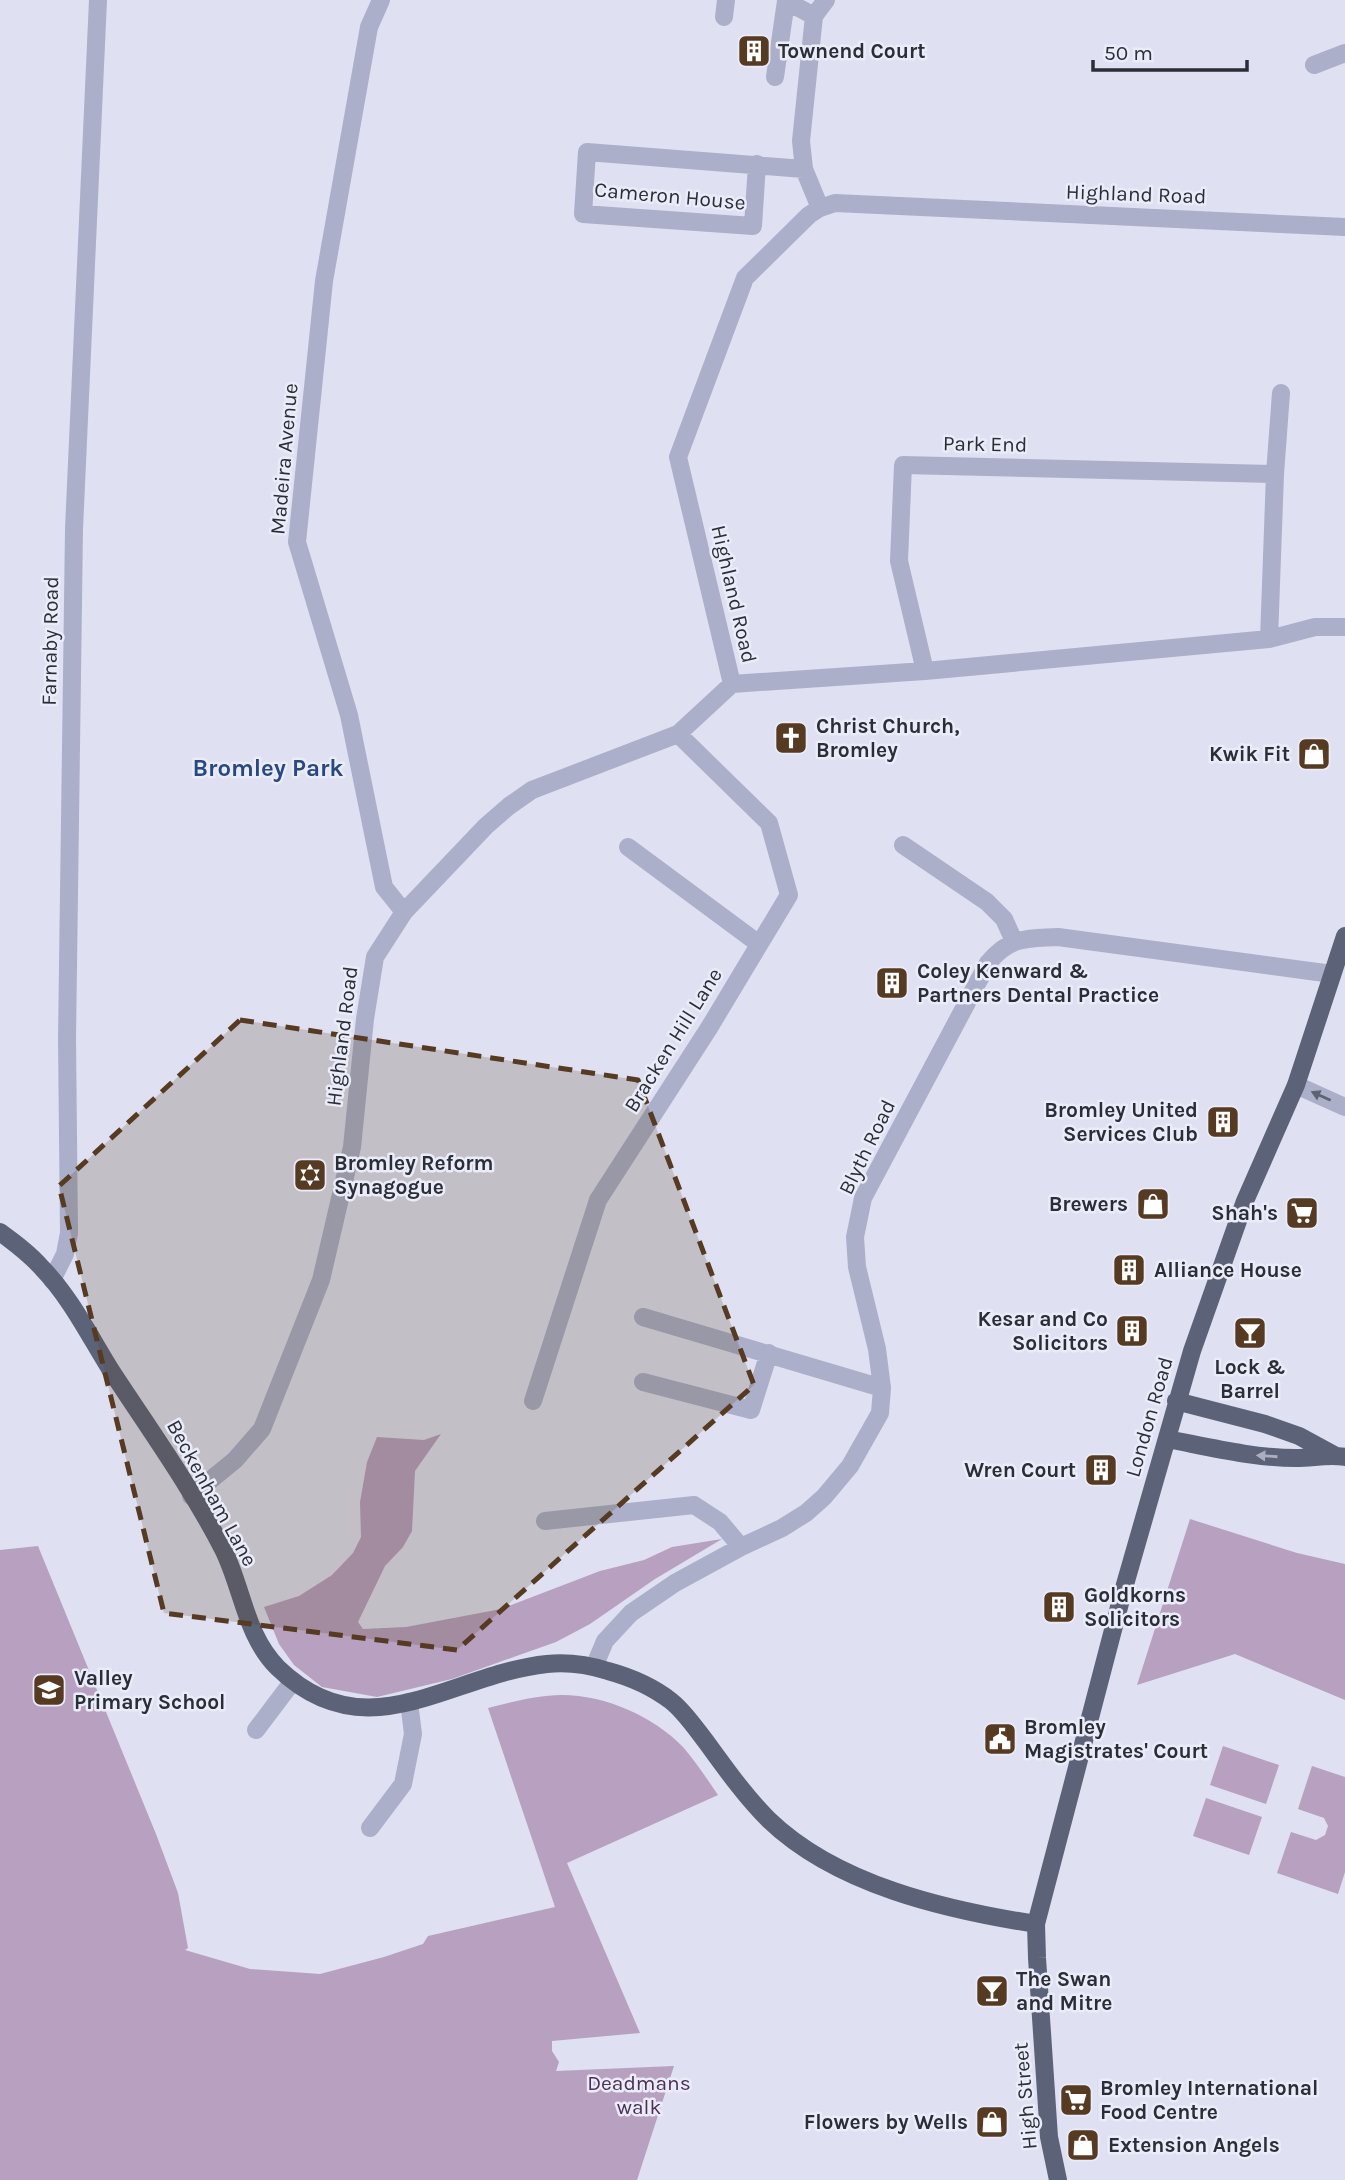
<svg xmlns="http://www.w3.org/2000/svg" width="1345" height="2180" viewBox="0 0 1345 2180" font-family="Karla,sans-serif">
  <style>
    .green { fill: #b7a0c0 }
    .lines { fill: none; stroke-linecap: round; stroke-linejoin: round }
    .minor { stroke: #abafc9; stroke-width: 18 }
    .major { stroke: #5c6378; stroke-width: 18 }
    .oneway { fill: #5e6271 }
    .oneway2 { fill: #abaebf }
    .marked { fill: #563a22; fill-opacity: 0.2; stroke: #563a22; stroke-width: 5; stroke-dasharray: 14 9; stroke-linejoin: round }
    .labels { text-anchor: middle; stroke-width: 5; stroke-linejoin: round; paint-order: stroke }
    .poi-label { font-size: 21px; font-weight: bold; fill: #2a2e37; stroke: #ebecf9; text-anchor: start }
    .street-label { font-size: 21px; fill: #2a2e37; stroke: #ebecf9 }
    .park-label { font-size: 21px; fill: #4b2f54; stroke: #ebecf9 }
    .quarter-label { font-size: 24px; font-weight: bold; fill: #284881; stroke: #ebecf9 }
  </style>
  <rect width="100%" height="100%" fill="#dfe0f1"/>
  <path class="green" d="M441,1434L415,1471L412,1531L403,1547L385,1566L358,1622L363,1629L406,1627L501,1609L600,1571L644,1560L672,1547L722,1539L655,1579L590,1624L556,1642L452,1679L377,1697L322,1687L294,1665L279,1644L264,1607L299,1596L332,1575L353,1553L361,1537L360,1502L367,1462L377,1437L424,1440Z
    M1190,1519L1297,1553L1345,1564V1700L1235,1654L1137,1685Z
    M38,1546L156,1834L178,1893L188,1948L185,1950L250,1969L320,1974L384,1957L423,1944L428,1936L555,1907L488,1708C512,1702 537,1695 562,1695C605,1695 653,1716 683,1747C696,1762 707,1779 718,1795L567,1863L640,2033L552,2041V2051L559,2062L556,2071L674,2066L637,2180H0V1550Z
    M1223,1746L1279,1765L1266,1804L1210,1785Z
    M1312,1766L1345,1777V1872L1338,1894L1277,1873L1291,1832L1316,1840L1325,1835L1328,1826L1324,1818L1298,1809Z
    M1206,1798L1262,1817L1249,1855L1193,1836Z"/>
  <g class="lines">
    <path class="minor" d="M381,0L369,27L324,281L297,542L349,715L384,887L404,912
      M724,17L726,0
      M1314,65L1345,53
      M775,77L786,1L814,16
      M757,164L753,226L583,214L587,152L804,169
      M820,208L804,169L801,141L814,16L826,0
      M1269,639L1275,474L1281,393
      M925,671L899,561L903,465L1275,474
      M732,684L925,671L1269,639L1315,627H1345
      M903,845L987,902L1004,919L1014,941
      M628,847L759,944
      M1296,1085L1345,1107
      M52,1280L65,1254L69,1233L67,1039L74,529L98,0
      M643,1317L882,1388
      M643,1382L751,1410L769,1353
      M533,1401L598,1200L709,1028L789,895L769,823L678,734
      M191,1496L235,1460L262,1429L321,1280L352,1147L365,1019L375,957L404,912L486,826L509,806L532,790L678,734L732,684L678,457L745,278L809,215L820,208L835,203L1345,227
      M545,1521L694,1505L720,1522L741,1547
      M594,1667L605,1641L631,1613L675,1583L741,1547L782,1528L806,1513L824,1497L850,1466L880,1413L882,1388L877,1349L857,1267L855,1237L863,1198L988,963C1010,936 1026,939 1058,937L1332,974
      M256,1730L293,1681
      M370,1828L403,1784L413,1734L409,1702"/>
    <path class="major" d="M0,1232C15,1243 30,1254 42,1268C71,1298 90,1337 112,1372C150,1430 191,1487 223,1549C243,1589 245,1635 278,1668C367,1754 450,1674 547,1664C567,1662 589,1665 608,1671C630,1677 653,1687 671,1701C685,1712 696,1729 707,1743C726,1769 745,1796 768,1819C836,1885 946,1910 1036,1924
      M1176,1401L1265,1424L1299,1436L1334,1455
      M1167,1439C1209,1447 1253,1458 1296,1458C1313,1458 1329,1454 1345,1457
      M1058,2180L1049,2137L1037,1958L1036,1924L1124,1588L1192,1351L1245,1201L1296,1085L1345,936"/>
  </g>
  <defs><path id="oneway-solid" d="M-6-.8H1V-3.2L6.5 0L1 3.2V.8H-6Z" transform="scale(1.75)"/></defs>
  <use class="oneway" href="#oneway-solid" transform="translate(1321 1096) rotate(-156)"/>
  <use class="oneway2" href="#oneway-solid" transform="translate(1267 1456) rotate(-176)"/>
  <path class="marked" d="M240,1020L638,1080L754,1385L457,1650L164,1613L59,1186Z"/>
  <defs>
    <symbol id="building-square" viewBox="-11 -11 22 22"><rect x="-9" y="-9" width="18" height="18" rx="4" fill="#563a22" stroke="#ebecf9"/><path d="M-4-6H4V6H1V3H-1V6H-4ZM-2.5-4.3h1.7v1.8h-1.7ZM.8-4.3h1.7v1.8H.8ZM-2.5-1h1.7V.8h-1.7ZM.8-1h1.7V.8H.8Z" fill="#fff"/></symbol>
    <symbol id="church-square" viewBox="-11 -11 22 22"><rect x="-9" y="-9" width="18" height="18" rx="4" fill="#563a22" stroke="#ebecf9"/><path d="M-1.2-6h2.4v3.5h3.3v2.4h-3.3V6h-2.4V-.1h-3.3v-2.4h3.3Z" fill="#fff"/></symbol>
    <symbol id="shop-square" viewBox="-11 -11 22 22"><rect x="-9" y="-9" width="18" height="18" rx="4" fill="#563a22" stroke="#ebecf9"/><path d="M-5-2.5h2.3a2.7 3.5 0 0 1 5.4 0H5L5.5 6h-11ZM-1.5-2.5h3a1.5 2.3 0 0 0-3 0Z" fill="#fff"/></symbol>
    <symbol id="synagogue-square" viewBox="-11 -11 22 22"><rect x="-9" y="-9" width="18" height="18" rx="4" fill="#563a22" stroke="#ebecf9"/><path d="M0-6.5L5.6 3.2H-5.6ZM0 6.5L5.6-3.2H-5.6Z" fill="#fff"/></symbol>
    <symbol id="supermarket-square" viewBox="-11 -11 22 22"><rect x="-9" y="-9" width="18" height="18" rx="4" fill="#563a22" stroke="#ebecf9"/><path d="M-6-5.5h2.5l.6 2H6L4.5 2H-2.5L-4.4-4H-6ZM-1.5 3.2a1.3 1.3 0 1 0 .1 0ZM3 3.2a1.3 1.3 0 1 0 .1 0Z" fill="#fff"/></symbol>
    <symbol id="bar-square" viewBox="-11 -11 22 22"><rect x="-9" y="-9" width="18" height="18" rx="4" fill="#563a22" stroke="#ebecf9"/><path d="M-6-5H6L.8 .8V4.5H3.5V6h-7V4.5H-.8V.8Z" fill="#fff"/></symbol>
    <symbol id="school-square" viewBox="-11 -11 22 22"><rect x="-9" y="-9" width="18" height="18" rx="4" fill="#563a22" stroke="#ebecf9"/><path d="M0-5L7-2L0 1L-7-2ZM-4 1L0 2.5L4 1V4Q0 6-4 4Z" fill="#fff"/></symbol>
    <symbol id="civic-square" viewBox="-11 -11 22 22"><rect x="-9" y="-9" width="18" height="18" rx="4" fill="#563a22" stroke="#ebecf9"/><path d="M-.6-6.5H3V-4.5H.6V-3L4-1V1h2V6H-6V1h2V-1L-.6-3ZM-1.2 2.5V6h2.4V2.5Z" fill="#fff"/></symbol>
  </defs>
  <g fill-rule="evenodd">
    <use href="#building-square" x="735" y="32" width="38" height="38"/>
    <use href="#church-square" x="772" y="719" width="38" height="38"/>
    <use href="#shop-square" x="1295" y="735" width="38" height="38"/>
    <use href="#building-square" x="873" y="964" width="38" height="38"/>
    <use href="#building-square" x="1204" y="1103" width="38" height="38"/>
    <use href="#synagogue-square" x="291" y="1156" width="38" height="38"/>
    <use href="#shop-square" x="1134" y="1185" width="38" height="38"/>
    <use href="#supermarket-square" x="1283" y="1194" width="38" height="38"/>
    <use href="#building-square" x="1110" y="1251" width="38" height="38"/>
    <use href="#building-square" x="1113" y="1312" width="38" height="38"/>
    <use href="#bar-square" x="1231" y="1314" width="38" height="38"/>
    <use href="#building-square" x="1082" y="1451" width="38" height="38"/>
    <use href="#building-square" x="1040" y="1588" width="38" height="38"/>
    <use href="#school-square" x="30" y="1671" width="38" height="38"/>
    <use href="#civic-square" x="981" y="1720" width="38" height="38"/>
    <use href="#bar-square" x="973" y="1972" width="38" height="38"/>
    <use href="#supermarket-square" x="1057" y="2081" width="38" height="38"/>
    <use href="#shop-square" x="973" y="2103" width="38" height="38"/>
    <use href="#shop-square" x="1064" y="2126" width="38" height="38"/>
  </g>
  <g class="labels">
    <g class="poi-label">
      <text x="778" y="58">Townend Court</text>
      <text x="816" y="733">Christ Church,<tspan x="816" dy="24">Bromley</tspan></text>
      <text x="1290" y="761" text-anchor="end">Kwik Fit</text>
      <text x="917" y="978">Coley Kenward &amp;<tspan x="917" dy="24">Partners Dental Practice</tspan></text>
      <text x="1198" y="1117" text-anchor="end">Bromley United<tspan x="1198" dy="24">Services Club</tspan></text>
      <text x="334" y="1170">Bromley Reform<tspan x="334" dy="24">Synagogue</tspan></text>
      <text x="1128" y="1211" text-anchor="end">Brewers</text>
      <text x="1278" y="1220" text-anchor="end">Shah's</text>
      <text x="1154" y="1277">Alliance House</text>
      <text x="1108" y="1326" text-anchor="end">Kesar and Co<tspan x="1108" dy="24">Solicitors</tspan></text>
      <text x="1250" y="1374" text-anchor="middle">Lock &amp;<tspan x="1250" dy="24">Barrel</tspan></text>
      <text x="1076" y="1477" text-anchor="end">Wren Court</text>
      <text x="1084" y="1602">Goldkorns<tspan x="1084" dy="24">Solicitors</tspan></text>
      <text x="74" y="1685">Valley<tspan x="74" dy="24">Primary School</tspan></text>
      <text x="1024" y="1734">Bromley<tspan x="1024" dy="24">Magistrates' Court</tspan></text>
      <text x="1016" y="1986">The Swan<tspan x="1016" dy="24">and Mitre</tspan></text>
      <text x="1100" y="2095">Bromley International<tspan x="1100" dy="24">Food Centre</tspan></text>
      <text x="968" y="2129" text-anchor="end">Flowers by Wells</text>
      <text x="1108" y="2152">Extension Angels</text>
    </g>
    <g class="street-label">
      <text transform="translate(1136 194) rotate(2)" y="7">Highland Road</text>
      <text transform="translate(670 196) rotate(5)" y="7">Cameron House</text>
      <text transform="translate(985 444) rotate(1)" y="7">Park End</text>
      <text transform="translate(284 459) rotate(-85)" y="7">Madeira Avenue</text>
      <text transform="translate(734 594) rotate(77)" y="7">Highland Road</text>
      <text transform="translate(50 641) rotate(-89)" y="7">Farnaby Road</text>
      <text transform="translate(342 1036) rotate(-83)" y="7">Highland Road</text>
      <text transform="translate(673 1040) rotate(-58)" y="7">Bracken Hill Lane</text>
      <text transform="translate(867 1147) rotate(-64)" y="7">Blyth Road</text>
      <text transform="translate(1149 1417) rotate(-74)" y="7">London Road</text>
      <text transform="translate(212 1493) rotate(61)" y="7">Beckenham Lane</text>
      <text transform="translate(1025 2096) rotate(-95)" y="7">High Street</text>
    </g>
    <g class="park-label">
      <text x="639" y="2090">Deadmans<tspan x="639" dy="24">walk</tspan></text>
    </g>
    <g class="quarter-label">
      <text x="268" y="776">Bromley Park</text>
    </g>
  </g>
  <path d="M1093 60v10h154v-10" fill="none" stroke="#2a2e37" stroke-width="3.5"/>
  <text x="1104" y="60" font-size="21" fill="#2a2e37" stroke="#ebecf9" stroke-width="5" paint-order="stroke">50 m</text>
</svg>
